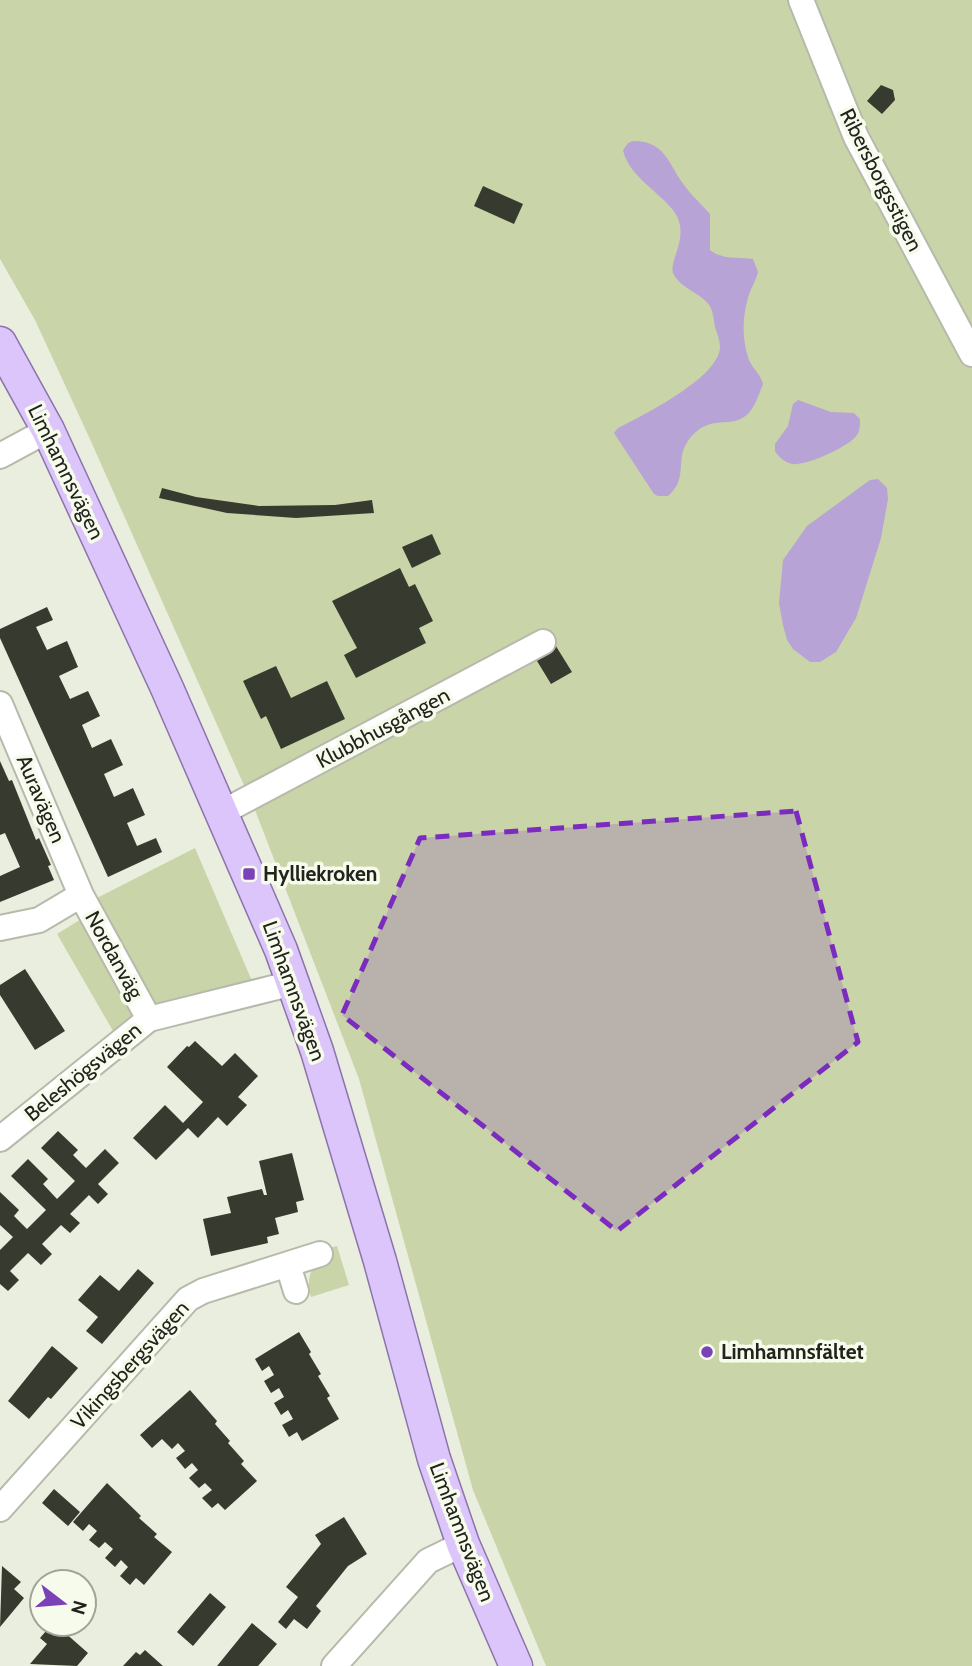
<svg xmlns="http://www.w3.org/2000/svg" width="972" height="1666" viewBox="0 0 972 1666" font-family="Cabin,sans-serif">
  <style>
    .green { fill: #c9d4a8 }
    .water { fill: #b7a3d5 }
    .building { fill: #373a2e }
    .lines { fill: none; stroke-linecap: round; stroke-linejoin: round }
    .minor-casing { stroke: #b6baab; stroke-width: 28 }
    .major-casing { stroke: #8b74aa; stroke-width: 35 }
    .minor { stroke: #fff; stroke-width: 24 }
    .major { stroke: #dcc5fa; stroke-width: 32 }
    .marked { fill: #7b2cbf; fill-opacity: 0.2; stroke: #7b2cbf; stroke-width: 5; stroke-dasharray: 14 9; stroke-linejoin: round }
    .poi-dot { fill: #7b41b7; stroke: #f7fbec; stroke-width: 2.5 }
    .labels { text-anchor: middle; stroke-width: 7; stroke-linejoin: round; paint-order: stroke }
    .street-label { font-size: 21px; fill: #21231d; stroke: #f7fbec }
    .poi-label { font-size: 21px; font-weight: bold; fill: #21231d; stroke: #f7fbec; text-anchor: start }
  </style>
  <rect width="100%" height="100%" fill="#eaeedf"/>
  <path class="green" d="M0,0H972V1666H546L473,1490L359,1079L255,810L89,437L35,320L0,259Z
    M195,848L252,981L153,1008L95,899Z
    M83,918L139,1015L113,1031L57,934Z
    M337,1246L349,1285L311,1297C305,1274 313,1270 322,1250Z"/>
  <path class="water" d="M633,141C666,141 668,164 684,185C692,196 702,205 710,214V250C722,260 739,257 753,259L758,272C756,281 750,289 748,298C742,318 742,341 749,360C753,369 761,375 763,384C759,394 754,411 744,417C728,428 710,414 690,438C673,459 690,477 668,496H658L654,494L614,433L618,428C642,416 720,377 720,347C720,341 717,333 715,327C714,320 713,312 710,306C701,293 682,289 674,275C666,262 693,236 673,210C658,191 628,175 623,150L628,143Z
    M798,400L831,412L854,413L860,419C860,425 860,431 857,435C849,447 806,466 792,464C784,462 779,457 775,451V444L788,426L793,404Z
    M878,479L887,488L888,499L881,538L856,618L836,652L820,662H810L793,649L787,640L783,625L779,603L783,560L807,526L870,480Z"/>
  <path class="building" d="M881,85L893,90L895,100L882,114L867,101Z
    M483,186L523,204L514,224L474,206Z
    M162,488L196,497L259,506L335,505L372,500L374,513L296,518L227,513L159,498Z
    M432,534L441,554L412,568L402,547Z
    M400,568L409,587L415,584L433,621L419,628L426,643L356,678L344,655L357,648L332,601Z
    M47,607L53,620L36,627L47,650L67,641L78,667L59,676L70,699L88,691L100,716L82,725L92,748L111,739L123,765L104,774L114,797L133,788L145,815L127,823L137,846L156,838L162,852L108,877L0,638V629Z
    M554,643L572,672L551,684L534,656Z
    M276,666L291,698L327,681L345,719L281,749L266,716L261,719L243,681Z
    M0,761L9,781L12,780L36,840L39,838L51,865L48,866L54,880L0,902V876L20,867L5,833L0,835Z
    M25,969L65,1031L35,1050L0,995V985Z
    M195,1041L222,1066L235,1053L258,1076L238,1097L247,1105L227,1126L218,1117L198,1138L188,1128L156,1160L133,1138L165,1105L183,1123L203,1102L167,1067L187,1046L189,1047Z
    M58,1131L78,1150L73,1155L86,1168L105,1149L119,1163L98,1184L108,1194L98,1204L89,1195L70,1214L80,1223L70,1233L61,1225L42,1244L52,1254L41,1265L28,1253L10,1271L19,1280L8,1291L0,1284V1250L13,1237L0,1225V1192L19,1210L14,1216L27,1229L46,1210L11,1176L28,1159L48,1179L43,1184L57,1199L75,1181L41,1148Z
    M292,1153L304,1200L296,1202L298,1212L275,1218L279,1234L267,1237L268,1243L211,1256L203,1219L231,1213L227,1197L262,1189L264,1195H267L259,1161Z
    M138,1269L154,1283L102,1344L86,1331L98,1317L78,1300L100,1275L119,1291Z
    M299,1332L311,1352L309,1354L321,1374L318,1376L330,1396L327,1398L339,1419L302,1441L297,1432L289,1437L282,1425L293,1419L288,1410L281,1415L274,1403L284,1397L279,1388L271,1393L264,1381L274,1375L269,1366L262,1371L255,1359Z
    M52,1346L78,1368L51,1399L48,1397L29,1419L8,1401Z
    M190,1390L217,1421L215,1424L230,1441L228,1443L244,1461L241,1464L257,1481L225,1510L218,1503L212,1508L202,1498L212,1490L205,1483L199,1488L189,1478L198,1470L192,1463L185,1469L176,1458L185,1451L178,1443L172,1449L162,1439L152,1448L140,1435Z
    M107,1483L141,1516L139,1518L157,1534L154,1537L172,1552L144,1585L136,1578L130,1585L120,1576L128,1567L121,1560L115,1567L105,1558L113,1549L105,1542L99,1548L89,1540L97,1531L89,1524L83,1531L73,1522Z
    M54,1489L80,1512L68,1526L42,1503Z
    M344,1517L367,1554L348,1566L316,1606L321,1611L307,1629L294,1619L286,1629L278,1622L298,1597L286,1587L321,1544L315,1535Z
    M2,1566L21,1582L14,1589L24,1598L0,1627Z
    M210,1593L226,1607L193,1646L177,1632Z
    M252,1623L277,1644L258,1666H217Z
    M52,1624H55L88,1653L77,1666L30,1664L47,1644L40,1638Z
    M145,1650L163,1666H123L136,1652L140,1655Z"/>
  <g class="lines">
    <defs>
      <path id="minor" d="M801,0L856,137L972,354
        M0,456L48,430
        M0,704L81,895L149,1019
        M221,813L543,642
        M0,928L39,920L81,895
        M0,1139L149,1019L293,983
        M288,1265L296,1291
        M0,1509L188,1299L203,1291L320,1254
        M334,1666L428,1561L463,1544"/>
      <path id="major" d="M0,343L48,430L167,688L281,950L317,1051L380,1261L434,1459L463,1544L516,1666"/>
    </defs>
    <use href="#minor" class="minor-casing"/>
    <use href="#major" class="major-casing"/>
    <use href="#minor" class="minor"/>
    <use href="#major" class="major"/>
  </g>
  <path class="marked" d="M796,811L858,1042L617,1231L342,1015L420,838Z"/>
  <g class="poi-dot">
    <rect x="242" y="867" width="14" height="14" rx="3.5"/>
    <circle cx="707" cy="1352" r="7"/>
  </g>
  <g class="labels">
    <g class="street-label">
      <text transform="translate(881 180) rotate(63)" y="7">Ribersborgsstigen</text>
      <text transform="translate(66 472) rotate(64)" y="7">Limhamnsvägen</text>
      <text transform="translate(383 728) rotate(-28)" y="7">Klubbhusgången</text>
      <text transform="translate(41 799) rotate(67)" y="7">Auravägen</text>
      <text transform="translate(114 955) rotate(61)" y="7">Nordanväg</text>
      <text transform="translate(294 991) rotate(70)" y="7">Limhamnsvägen</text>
      <text transform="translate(83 1072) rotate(-39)" y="7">Beleshögsvägen</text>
      <text transform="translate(130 1365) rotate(-48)" y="7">Vikingsbergsvägen</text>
      <text transform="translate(462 1532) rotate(69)" y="7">Limhamnsvägen</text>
    </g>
    <g class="poi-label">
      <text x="263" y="881">Hylliekroken</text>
      <text x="721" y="1359">Limhamnsfältet</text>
    </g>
  </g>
  <g transform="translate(63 1603) rotate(106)"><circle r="33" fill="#f7fbec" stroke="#a1a599" stroke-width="2"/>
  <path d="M0-5L12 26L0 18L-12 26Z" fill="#7b41b7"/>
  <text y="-10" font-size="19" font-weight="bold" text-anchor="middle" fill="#21231d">N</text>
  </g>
</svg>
